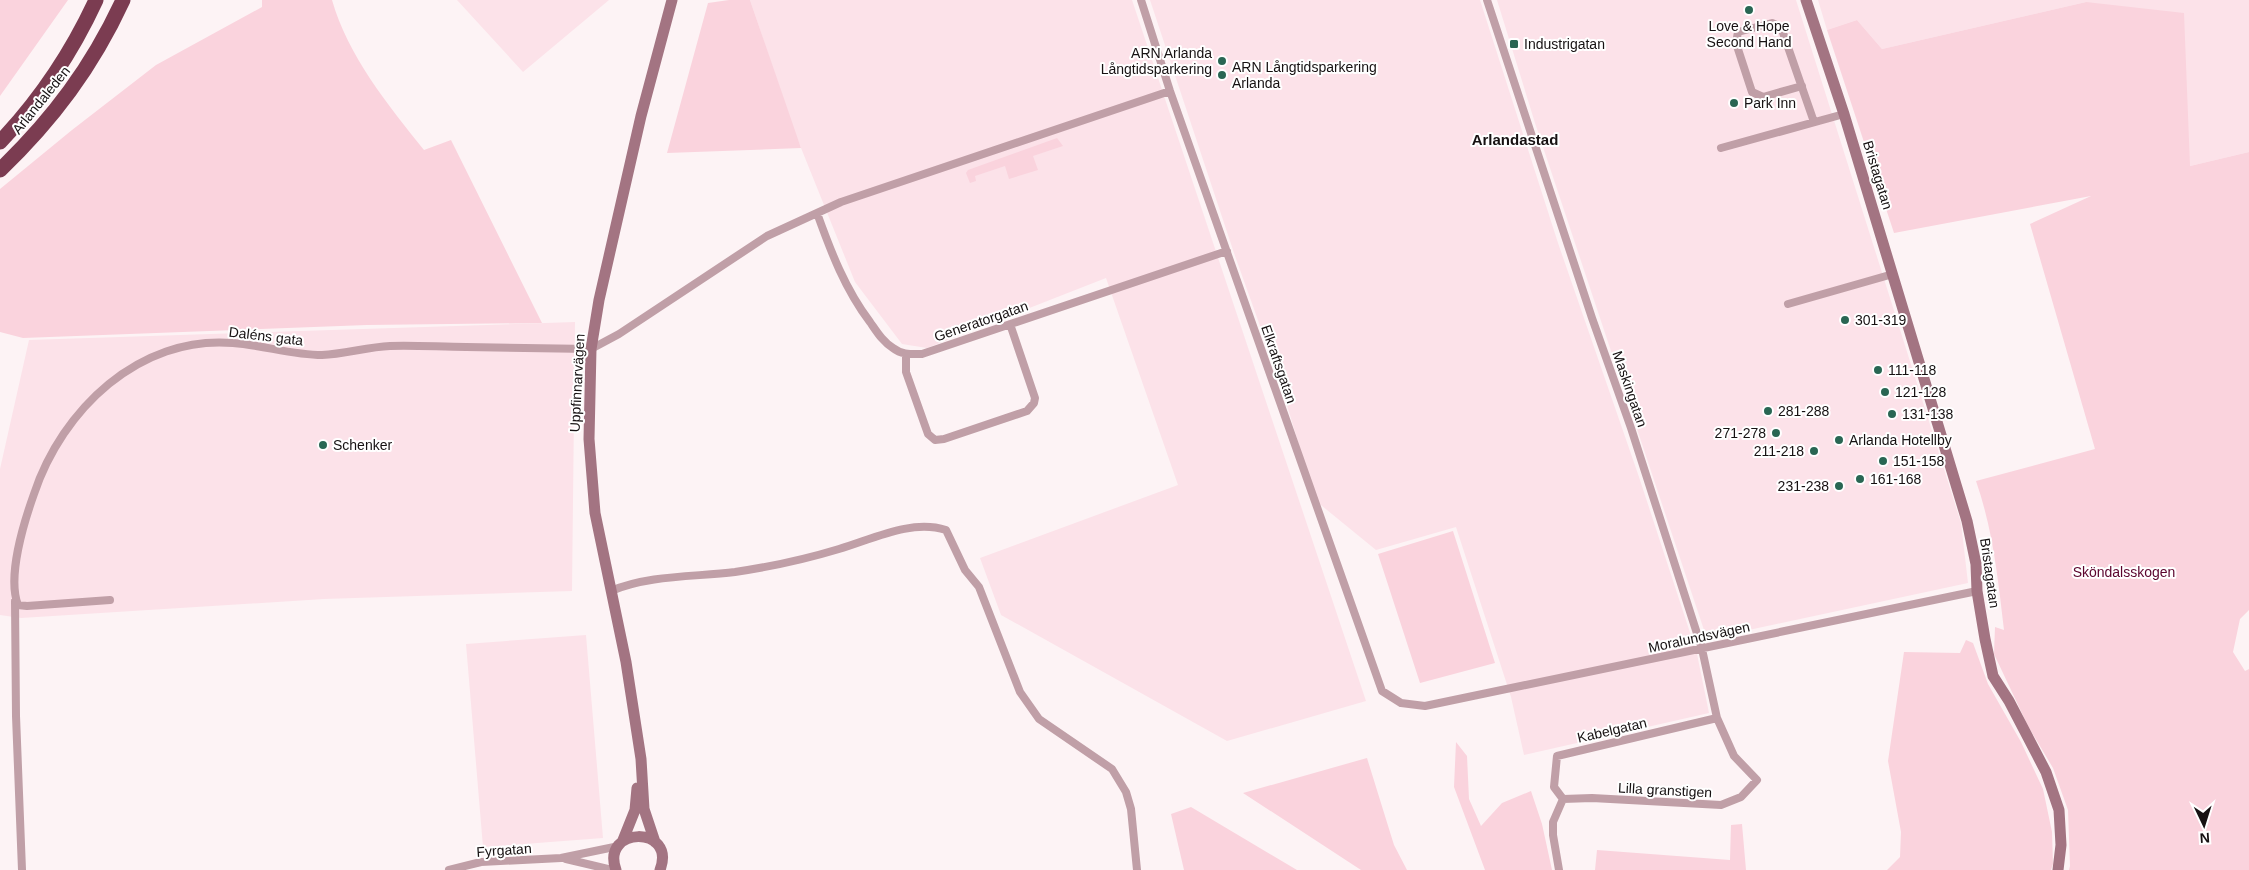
<svg xmlns="http://www.w3.org/2000/svg" width="2249" height="870" viewBox="0 0 2249 870" font-family="Arial,sans-serif">
  <style>
    .built { fill: #fce2e9 }
    .green { fill: #fad3dd }
    .lines { fill: none; stroke-linecap: round; stroke-linejoin: round }
    .street { stroke: #c09fa7; stroke-width: 8 }
    .secondary { stroke: #a37482; stroke-width: 11 }
    .highway { stroke: #7b3c51; stroke-width: 15 }
    .poi-dot { fill: #296653; stroke: #fff; stroke-width: 2 }
    .labels { text-anchor: middle; stroke-width: 4; stroke-linejoin: round; paint-order: stroke }
    .poi-label { font-size: 14px; fill: #161112; stroke: #fff; text-anchor: start }
    .street-label { font-size: 14px; fill: #161112; stroke: #fff }
    .park-label { font-size: 14px; fill: #5b042d; stroke: #fff }
    .neighbourhood-label { font-size: 15px; font-weight: bold; fill: #161112; stroke: #fff }
  </style>
  <rect width="100%" height="100%" fill="#fdf3f5"/>
  <path class="built" d="M457,0H609L523,72Z
    M750,0H1132L1366,701L1227,741L1001,615L980,558L1178,485L1106,278L927,348L902,344L855,282L795,133Z
    M1150,0H1480L1558,243L1639,477L1697,654L1709,713L1524,755L1511,697L1456,527L1376,550L1316,501L1279,379L1234,253Z
    M1497,0H1796L1961,523L1968,583L1707,639L1535,123Z
    M1818,0H2249V152L2190,166L2086,2L1882,49L1857,20L1827,30Z
    M575,322L572,591L324,599L21,618L0,615V469L29,340Z
    M586,635L603,838L483,847L466,644Z"/>
  <path class="green" d="M0,0H68L0,96Z
    M262,0H332C348,56 388,105 424,150L451,140L542,323L367,325L23,338L0,332V189L72,130L156,65L262,7Z
    M729,0H750L801,148L667,153L708,3Z
    M2086,2L2184,13L2190,166L2249,152V610L2240,619L2233,652L2245,671L2249,669V870H2069L2070,866L2068,810L2053,768L2028,726L1994,654L1995,627L2004,630C1998,579 1993,530 1976,481L2095,449L2030,224L2091,196L1894,233L1827,30L1857,20L1882,49Z
    M1057,138L1063,146L1033,156L1038,170L1009,179L1005,166L975,176L976,181L970,183L966,173L968,170Z
    M1453,531L1495,663L1420,683L1378,554Z
    M1966,640L1973,643L1988,684L2021,742L2043,789L2052,832L2053,864L2051,870H1887L1900,857L1901,832L1888,761L1904,652L1960,653Z
    M1456,742L1467,756L1469,799L1481,826L1502,803L1531,791L1542,824L1552,870H1485L1454,787Z
    M1367,758L1394,845L1407,870H1361L1243,793Z
    M1191,807L1297,870H1184L1171,814Z
    M1742,824L1746,870H1595L1597,850L1730,860L1731,825Z"/>
  <g class="lines">
    <path class="street" d="M1141,0L1170,91L1382,691L1401,703L1425,706L1977,591
      M1487,0L1592,318L1631,428L1702,649L1717,718L1734,756L1757,780L1741,797L1721,805L1592,798L1563,799
      M1802,86L1763,97L1752,92L1736,43L1738,32L1772,23L1781,27L1814,122
      M1721,148L1844,114
      M817,213C831,252 845,289 870,322C877,332 883,342 893,348C902,355 911,354 922,354L1227,251
      M1788,304L1893,274
      M906,354V372L928,434L935,440L944,439L1027,411L1034,403L1035,398L1010,324
      M611,591C649,575 694,577 735,572C769,567 806,559 839,549C873,539 911,519 946,530L965,570L979,587L1020,692L1039,719L1112,769L1126,792L1131,809L1137,870
      M110,600L27,606L18,605C7,577 24,522 34,494C62,410 139,335 233,343C263,345 292,355 322,355C345,354 367,347 390,346C415,345 441,347 466,347C507,348 549,348 591,349L619,334L767,236L841,202L1170,91
      M15,601L16,716L22,870
      M1563,799L1554,787L1557,756L1717,718
      M566,859L612,870
      M449,870L481,862L561,858L619,846
      M1559,870L1553,835V822L1563,799"/>
    <path class="secondary" d="M1806,0L1844,114L1967,521L1976,564L1977,591L1985,639L1993,676L2009,701L2046,772L2059,810L2061,845L2058,870
      M623,840L635,810L637,788
      M655,842L644,809L641,759L626,662L595,513L589,439L591,349L599,300L641,116L672,0
      M616,870C600,826 677,825 660,870"/>
    <path class="highway" d="M0,142C39,101 72,52 96,0
      M0,170C53,119 92,67 123,0"/>
  </g>
  <g class="poi-dot">
    <circle cx="1749" cy="10" r="5"/>
    <rect x="1509" y="39" width="10" height="10" rx="2.5"/>
    <circle cx="1222" cy="61" r="5"/>
    <circle cx="1222" cy="75" r="5"/>
    <circle cx="1734" cy="103" r="5"/>
    <circle cx="1845" cy="320" r="5"/>
    <circle cx="1878" cy="370" r="5"/>
    <circle cx="1885" cy="392" r="5"/>
    <circle cx="1768" cy="411" r="5"/>
    <circle cx="1892" cy="414" r="5"/>
    <circle cx="1776" cy="433" r="5"/>
    <circle cx="1839" cy="440" r="5"/>
    <circle cx="323" cy="445" r="5"/>
    <circle cx="1814" cy="451" r="5"/>
    <circle cx="1883" cy="461" r="5"/>
    <circle cx="1860" cy="479" r="5"/>
    <circle cx="1839" cy="486" r="5"/>
  </g>
  <g class="labels">
    <g class="poi-label">
      <text x="1749" y="31" text-anchor="middle">Love &amp; Hope<tspan x="1749" dy="16">Second Hand</tspan></text>
      <text x="1524" y="49">Industrigatan</text>
      <text x="1212" y="58" text-anchor="end">ARN Arlanda<tspan x="1212" dy="16">Långtidsparkering</tspan></text>
      <text x="1232" y="72">ARN Långtidsparkering<tspan x="1232" dy="16">Arlanda</tspan></text>
      <text x="1744" y="108">Park Inn</text>
      <text x="1855" y="325">301-319</text>
      <text x="1888" y="375">111-118</text>
      <text x="1895" y="397">121-128</text>
      <text x="1778" y="416">281-288</text>
      <text x="1902" y="419">131-138</text>
      <text x="1766" y="438" text-anchor="end">271-278</text>
      <text x="1849" y="445">Arlanda Hotellby</text>
      <text x="333" y="450">Schenker</text>
      <text x="1804" y="456" text-anchor="end">211-218</text>
      <text x="1893" y="466">151-158</text>
      <text x="1870" y="484">161-168</text>
      <text x="1829" y="491" text-anchor="end">231-238</text>
    </g>
    <g class="street-label">
      <text transform="translate(41 100) rotate(-51)" y="5">Arlandaleden</text>
      <text transform="translate(1878 175) rotate(73)" y="5">Bristagatan</text>
      <text transform="translate(981 321) rotate(-19)" y="5">Generatorgatan</text>
      <text transform="translate(266 336) rotate(7)" y="5">Daléns gata</text>
      <text transform="translate(1279 364) rotate(71)" y="5">Elkraftsgatan</text>
      <text transform="translate(577 383) rotate(-87)" y="5">Uppfinnarvägen</text>
      <text transform="translate(1630 389) rotate(71)" y="5">Maskingatan</text>
      <text transform="translate(1990 573) rotate(82)" y="5">Bristagatan</text>
      <text transform="translate(1699 637) rotate(-12)" y="5">Moralundsvägen</text>
      <text transform="translate(1612 730) rotate(-13)" y="5">Kabelgatan</text>
      <text transform="translate(1665 790) rotate(3)" y="5">Lilla granstigen</text>
      <text transform="translate(504 850) rotate(-4)" y="5">Fyrgatan</text>
    </g>
    <g class="park-label">
      <text x="2124" y="577">Sköndalsskogen</text>
    </g>
    <g class="neighbourhood-label">
      <text x="1515" y="145">Arlandastad</text>
    </g>
  </g>
  <g transform="translate(2204 825) rotate(176)" stroke="#ffffff" stroke-width="4" paint-order="stroke">
  <path d="M0-4L9 19L0 12L-9 19Z" fill="#161112"/>
  <text y="-8" font-size="14" font-weight="bold" text-anchor="middle" fill="#161112">N</text>
  </g>
</svg>
